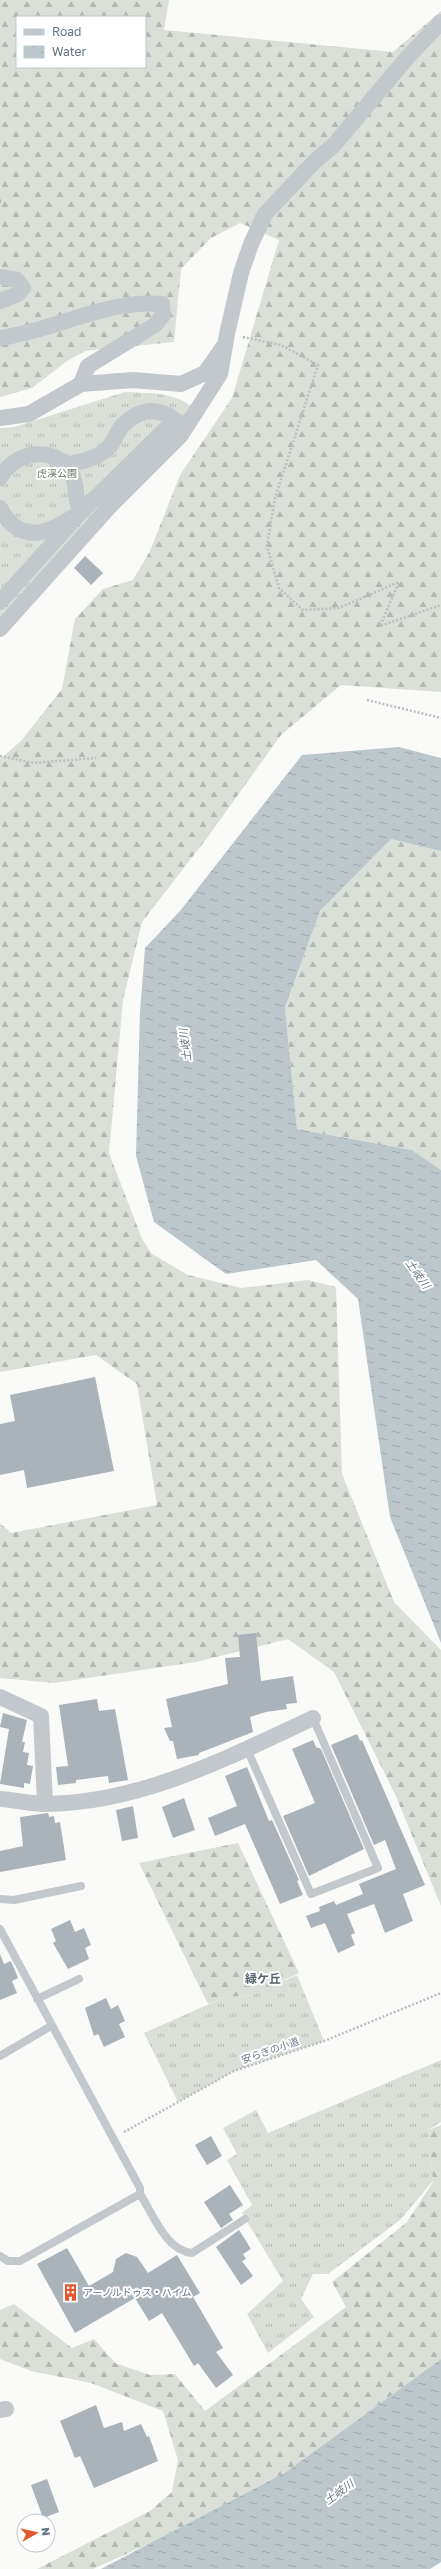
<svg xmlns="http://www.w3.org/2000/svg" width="441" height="2569" viewBox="0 0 441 2569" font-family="'Golos Text','Noto Sans JP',sans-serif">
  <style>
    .grass { fill: url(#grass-tufts) }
    .forest { fill: url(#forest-firs); fill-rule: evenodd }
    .water { fill: url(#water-ripples) }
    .building { fill: #aab3b9 }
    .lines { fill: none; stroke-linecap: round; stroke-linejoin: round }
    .path { stroke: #bbbfc2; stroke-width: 2.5; stroke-dasharray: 2 2; stroke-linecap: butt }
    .lane { stroke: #c3c8cc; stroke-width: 8 }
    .street { stroke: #c3c8cc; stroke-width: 16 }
    .rail { stroke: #a2aab0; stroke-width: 3; stroke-dasharray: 6 3; stroke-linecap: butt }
    .labels { text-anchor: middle; stroke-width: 4; stroke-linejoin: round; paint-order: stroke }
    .park-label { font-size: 10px; fill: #687a64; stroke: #fff }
    .street-label { font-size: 10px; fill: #657683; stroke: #fff }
    .poi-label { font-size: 10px; fill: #657683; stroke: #fff; text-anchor: start }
    .water-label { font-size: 11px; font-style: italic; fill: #60757c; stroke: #fff }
    .quarter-label { font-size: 12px; font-weight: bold; fill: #57646e; stroke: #fff }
  </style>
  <defs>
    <pattern id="grass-tufts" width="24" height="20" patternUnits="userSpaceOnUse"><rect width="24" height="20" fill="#dadfd7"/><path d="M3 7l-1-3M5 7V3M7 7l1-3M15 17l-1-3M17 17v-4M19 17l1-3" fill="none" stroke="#b4b9b4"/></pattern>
    <pattern id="forest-firs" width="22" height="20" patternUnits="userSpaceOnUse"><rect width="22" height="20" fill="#dadfd7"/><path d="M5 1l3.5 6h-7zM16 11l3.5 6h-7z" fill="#b4b9b4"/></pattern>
    <pattern id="water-ripples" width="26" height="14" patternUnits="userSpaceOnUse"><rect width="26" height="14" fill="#bbc7cb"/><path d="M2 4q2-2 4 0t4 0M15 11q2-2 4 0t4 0" fill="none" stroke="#9ca6aa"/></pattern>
  </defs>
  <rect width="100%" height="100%" fill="#fafaf8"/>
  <path class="grass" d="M125,392C149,393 176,392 195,409L0,621V428L14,427Z
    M297,1975L324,2041L234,2071L178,2102L144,2033L225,1997L251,1995Z
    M441,2060V2122L428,2130L433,2181L400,2220L328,2274H313L301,2299L314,2317L268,2353L247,2314L283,2281L242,2213L252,2205L227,2160L237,2154L223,2128L256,2110L268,2133Z"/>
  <path class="forest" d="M0,0H169L164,30L393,52L441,11V692L341,685L281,735L207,838L142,922L123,1000L109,1153L142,1239L152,1254L188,1275L241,1288L308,1280L336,1287L342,1474L394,1602L441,1650V1906L395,1794L334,1672L288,1639L196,1662L54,1683L0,1678V1523L11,1533L157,1505L137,1384L96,1355L0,1372V759L21,741L62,689L75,619L103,589L133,580L150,551L180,475L232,398L279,240L240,223L211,238L181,269L174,342L85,351L67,361L32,388L0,397ZM17,17H145V67H17Z
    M391,839L441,851V1170L412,1150L297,1129L285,1009L320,911Z
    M238,1843L299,1973L251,1995L225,1997L208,2004L139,1863Z
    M441,2125V2359L286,2472L153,2542L93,2569H37L150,2511L172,2492L178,2460L163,2411L91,2383L31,2371L0,2359V2310L14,2304L72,2348L94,2339L115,2363L150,2375L175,2374L205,2411L346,2307L332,2282L407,2222L433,2182L428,2130Z"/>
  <path class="water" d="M399,747L441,758V851L391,839L320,911L285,1008L297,1129L412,1150L441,1170V1643L390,1517L358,1299L316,1260L226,1274L154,1222L136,1156L140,1012L145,948L180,911L302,755Z
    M441,2359V2562L430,2569H101L286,2472Z"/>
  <path class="building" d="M85,556L103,573L91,585L74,568Z
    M95,1377L114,1471L27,1488L24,1470L0,1475V1424L15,1421L10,1395Z
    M256,1633L261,1681L293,1676L297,1703L286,1704L287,1709L266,1712L250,1717L253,1732L199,1753V1755L177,1759L173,1741H170L164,1728L172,1727L166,1699L228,1684L225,1658L240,1657L238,1635Z
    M97,1699L99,1711L115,1709L128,1780L109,1783L108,1776L76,1780V1783L58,1785L56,1767L68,1766L59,1705Z
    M3,1713L27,1720L22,1742H25L23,1752L29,1753L27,1765L33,1766L30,1784L24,1783V1788L0,1784L9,1729L0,1727Z
    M357,1734L360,1741L362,1740L425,1885L403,1894L413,1921L385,1933L374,1904L347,1914L355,1933L351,1935L355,1945L338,1953L325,1923L311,1928L306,1916L320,1911L319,1907L334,1901L336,1905L363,1894L359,1884L396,1869L385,1840L374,1845L331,1745Z
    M313,1740L316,1747L321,1749L364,1849L309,1876L283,1816L315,1803L292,1749Z
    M247,1767L269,1821L272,1820L299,1880L297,1881L303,1895L280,1904L245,1824L215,1836L208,1818L237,1806L225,1776Z
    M184,1798L195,1830L173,1838L162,1807Z
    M133,1806L138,1838L122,1841L116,1810Z
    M48,1813L49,1817L54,1816L55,1823L60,1822L66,1860L0,1872V1851L23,1846L20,1817Z
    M70,1920L75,1932L84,1928L91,1945L85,1948L89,1959L68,1969L53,1943L56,1941L51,1929Z
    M0,1954L4,1964L11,1961L18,1978L12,1981L17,1993L0,2000Z
    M106,1998L111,2009L118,2005L125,2021L119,2024L125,2037L104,2047L98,2034L94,2036L85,2008Z
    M211,2136L222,2156L207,2165L195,2145Z
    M230,2185L243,2205L229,2214L233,2220L221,2228L204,2202Z
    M239,2230L251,2249L243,2254L246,2259L242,2261L253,2276L241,2285L216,2247Z
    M67,2248L89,2286L113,2272L116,2259L126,2253L137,2257L148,2273L177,2255L200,2293L193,2297L223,2348L216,2352L233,2375L216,2388L198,2363L194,2366L162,2313L149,2321L135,2298L75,2333L37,2264Z
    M96,2405L104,2428L122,2422L124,2431L141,2424L147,2437L149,2436L158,2461L94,2488L80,2456L75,2458L60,2421Z
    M47,2479L59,2512L43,2518L31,2485Z"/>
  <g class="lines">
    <path class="path" d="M243,337L281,345L318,365L275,498L267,546L279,588L303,610L339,608L399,582L380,626L441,605
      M367,700L441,718
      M0,756L34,763L96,758
      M124,2132L234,2071L324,2041L441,1993"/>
    <path class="lane" d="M247,1749L311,1894L378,1868L313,1718
      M0,1899L14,1900L81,1886
      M0,1929L140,2188V2194L20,2261H8L0,2256
      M37,1999L79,1979
      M0,2056L51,2026
      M140,2194C153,2214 166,2251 192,2253L245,2219"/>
    <path class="street" d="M0,277L17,280L23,288L18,294L0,301
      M0,338C54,331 107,299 162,304L163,315L155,325L88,366L81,384
      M0,418L29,414L81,384L133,380L181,384L205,373L223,347
      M0,478C15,450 59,443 73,477C78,490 74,501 81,512C52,531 22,549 0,508
      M0,602L81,512L175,420C157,406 139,409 123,425C117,431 115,440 110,446C98,459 80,462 64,465
      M0,629L112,504L181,435L220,374L227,334L241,273L251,244L265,214L315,161L333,146L406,59L441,22
      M0,1697L41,1716L45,1804
      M0,1799C15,1800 31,1804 45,1804C142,1803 229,1757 313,1718
      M0,2410L6,2409"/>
    <path class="rail" d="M0,201H1"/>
  </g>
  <defs>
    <symbol id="building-bare" viewBox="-9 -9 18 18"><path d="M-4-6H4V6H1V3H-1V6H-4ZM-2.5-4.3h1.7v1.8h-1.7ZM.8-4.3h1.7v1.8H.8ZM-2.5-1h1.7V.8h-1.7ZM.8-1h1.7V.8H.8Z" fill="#e4572e" stroke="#fff" stroke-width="2.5" paint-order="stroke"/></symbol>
  </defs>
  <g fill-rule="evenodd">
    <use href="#building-bare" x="58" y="2280" width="25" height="25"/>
  </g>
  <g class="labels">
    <g class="park-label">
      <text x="57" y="477">虎渓公園</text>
    </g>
    <g class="street-label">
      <text transform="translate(270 2050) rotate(-19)" y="4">安らぎの小道</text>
    </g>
    <g class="poi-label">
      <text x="83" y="2296">アーノルドゥス・ハイム</text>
    </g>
    <g class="water-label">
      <text transform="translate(185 1045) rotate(-97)" y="4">土岐川</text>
      <text transform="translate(418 1274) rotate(55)" y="4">土岐川</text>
      <text transform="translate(339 2492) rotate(-37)" y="4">土岐川</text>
    </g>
    <g class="quarter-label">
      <text x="263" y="1983">緑ケ丘</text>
    </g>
  </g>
  <rect x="16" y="16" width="130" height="52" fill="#ffffff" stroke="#c1c8cd"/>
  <rect x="24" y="29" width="20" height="6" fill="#c3c8cc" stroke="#c1c8cd"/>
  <text x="52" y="36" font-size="12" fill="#657683">Road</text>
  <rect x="24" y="46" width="20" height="12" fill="url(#water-ripples)" stroke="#c1c8cd"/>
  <text x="52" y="56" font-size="12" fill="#657683">Water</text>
  <g transform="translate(36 2533) rotate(82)"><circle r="19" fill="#ffffff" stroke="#c1c8cd"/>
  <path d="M0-3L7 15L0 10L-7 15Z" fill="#e4572e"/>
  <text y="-6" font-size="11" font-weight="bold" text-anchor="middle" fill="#657683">N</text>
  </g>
</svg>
